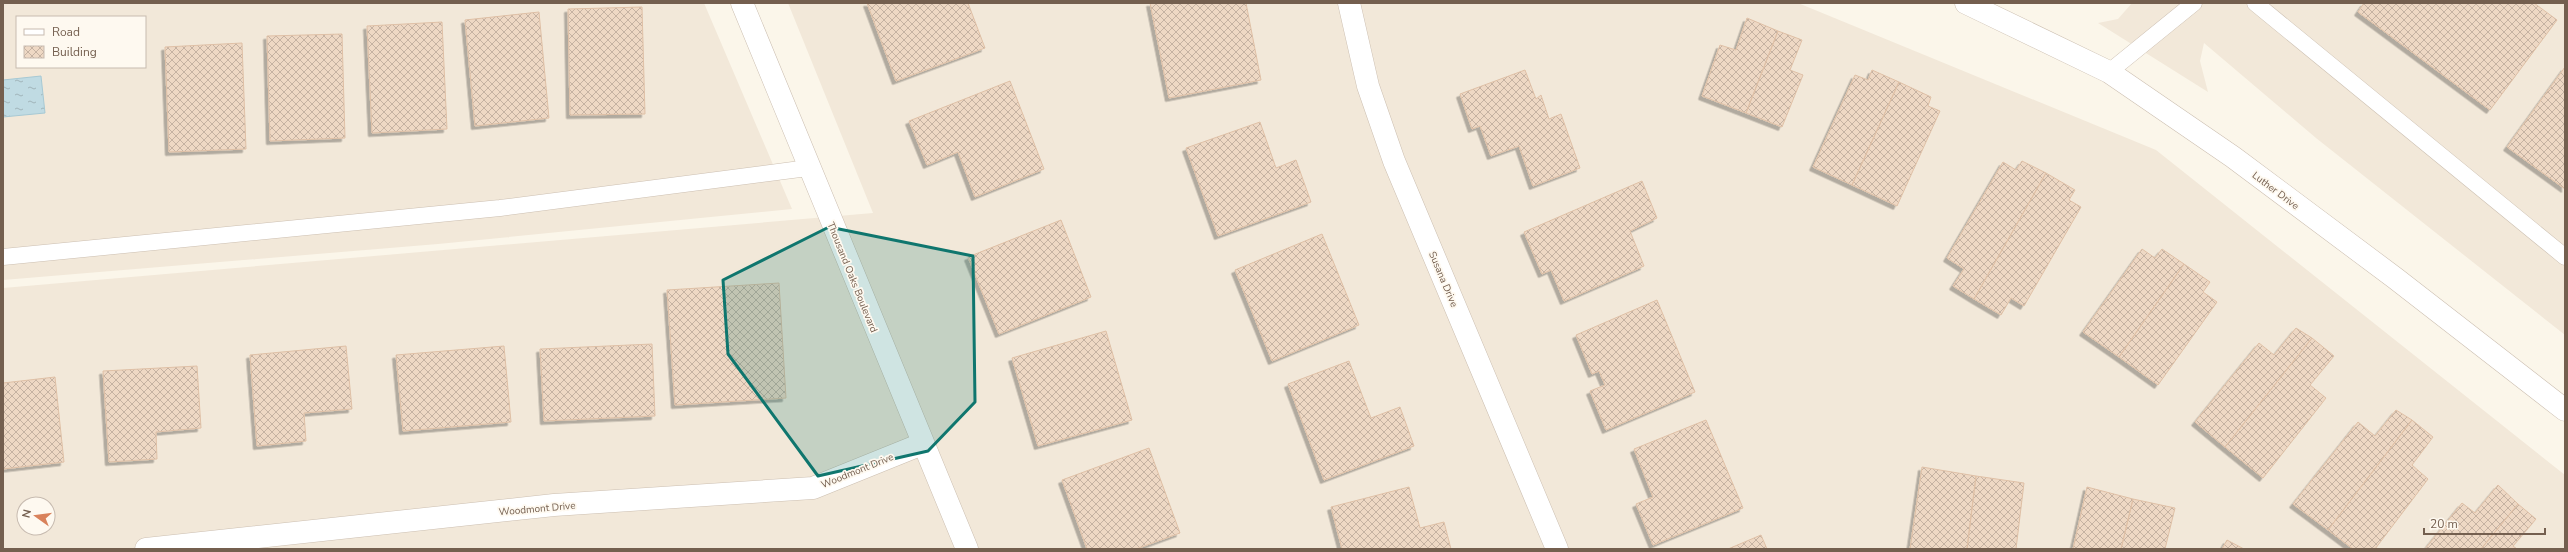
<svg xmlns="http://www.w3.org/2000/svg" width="2568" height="552" viewBox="0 0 2568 552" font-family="'Nunito Sans',sans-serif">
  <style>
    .residential { fill: #f2e8d9; fill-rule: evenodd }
    .water { fill: url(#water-ripples); stroke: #a7c9d4 }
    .building { fill: url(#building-cross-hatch); stroke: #dfc0a6; filter: url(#shadow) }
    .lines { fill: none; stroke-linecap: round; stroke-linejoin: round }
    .lane-casing { stroke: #ccbfb1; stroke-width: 17 }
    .street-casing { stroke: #ccbfb1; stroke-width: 23 }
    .lane { stroke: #fff; stroke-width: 16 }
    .street { stroke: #fff; stroke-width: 22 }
    .marked { fill: #0f766e; fill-opacity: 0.2; stroke: #0f766e; stroke-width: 3; stroke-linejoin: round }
    .labels { text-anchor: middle; stroke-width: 3.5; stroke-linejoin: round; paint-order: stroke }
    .street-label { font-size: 10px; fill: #745f4f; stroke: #fef9f0 }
  </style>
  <defs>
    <pattern id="water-ripples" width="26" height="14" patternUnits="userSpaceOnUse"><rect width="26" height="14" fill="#c0dbe3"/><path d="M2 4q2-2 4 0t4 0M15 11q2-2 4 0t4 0" fill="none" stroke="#a1b5ba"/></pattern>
    <pattern id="building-cross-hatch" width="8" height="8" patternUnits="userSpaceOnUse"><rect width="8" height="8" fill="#eed8c4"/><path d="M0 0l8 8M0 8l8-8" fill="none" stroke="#c5b2a2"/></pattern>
    <filter id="shadow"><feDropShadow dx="-3.5" dy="3.5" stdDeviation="0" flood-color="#0004"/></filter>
  </defs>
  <rect width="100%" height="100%" fill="#fbf6ea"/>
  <path class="residential" d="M3,3H704L792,209L438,244L3,280ZM17,17H145V67H17Z
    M788,3H1798L2156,150L2565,475V549H3V288L873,213ZM24,504H48V528H24Z
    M2132,3H2565V335L2316,138L2204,43L2200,61L2208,92L2098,23L2118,19Z"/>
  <path class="water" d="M41,76L45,113L3,117V80Z"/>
  <path class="building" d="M867,3H968L985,48L896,81Z
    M1150,3H1246L1261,80L1169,98Z
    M2364,3H2534L2557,20L2490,110L2358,12Z
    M642,7L645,114L570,115L568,9Z
    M539,12L549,118L475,126L465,20Z
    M1747,18L1778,31L1746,113L1702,96L1720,45L1736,50Z
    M442,22L447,129L372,133L367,26Z
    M1778,31L1802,40L1790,70L1803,75L1782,127L1746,113Z
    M342,34L345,138L270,141L267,36Z
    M242,43L246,149L169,152L165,47Z
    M2565,67V189L2507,147Z
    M1525,70L1536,99L1541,95L1549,119L1561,114L1580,168L1533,186L1519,146L1491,156L1480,126L1472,129L1460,94Z
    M1872,70L1899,82L1852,185L1813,167L1855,75L1868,80Z
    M1010,81L1044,169L975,197L958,152L927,165L909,121Z
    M1899,82L1931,97L1928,106L1940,111L1897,206L1852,185Z
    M1260,122L1276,168L1296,160L1311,202L1218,236L1186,148Z
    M2022,161L2046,173L1974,299L1953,286L1964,269L1947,258L2003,162L2016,170Z
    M2046,173L2075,190L2069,200L2081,207L2024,306L2011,298L2001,315L1974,299Z
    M1642,181L1657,218L1630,231L1644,266L1564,301L1551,270L1542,274L1524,232Z
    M1061,220L1091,297L999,334L968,257Z
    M1322,234L1359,325L1272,361L1235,270Z
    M2142,249L2155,258L2162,249L2184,264L2119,357L2083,332Z
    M2184,264L2210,282L2203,292L2217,302L2158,385L2119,357Z
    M779,283L786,398L675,405L667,290Z
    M1657,300L1695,392L1606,430L1590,391L1605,385L1599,371L1592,374L1576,335Z
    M2296,328L2312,338L2225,447L2195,422L2259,343L2274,355Z
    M1106,331L1132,420L1038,446L1012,358Z
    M2312,338L2334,356L2310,385L2326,398L2263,478L2225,447Z
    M652,344L655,416L544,421L540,349Z
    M346,346L352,409L304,413L306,441L257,446L250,355Z
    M504,346L511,422L403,431L396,355Z
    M1349,361L1371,418L1400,407L1414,446L1324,480L1288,384Z
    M197,366L201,428L156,432L157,459L109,462L103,371Z
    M55,377L64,462L3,469V383Z
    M2396,410L2412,420L2328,530L2293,504L2358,422L2375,436Z
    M1706,420L1743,508L1653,545L1636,504L1653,497L1634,449Z
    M2412,420L2433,437L2412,465L2428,479L2375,549H2353L2328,530Z
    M1149,448L1180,533L1136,549H1087L1062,480Z
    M1922,467L1976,476L1967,549H1910Z
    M1976,476L2024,483L2016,549H1967Z
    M2498,485L2518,504L2481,549H2425L2462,503L2475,513Z
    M1409,487L1420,528L1444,522L1451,549H1342L1331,507Z
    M2087,487L2133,499L2121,549H2073Z
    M2133,499L2175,508L2165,549H2121Z
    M2518,504L2536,519L2513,546L2517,549H2481Z
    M1761,535L1767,549H1728Z
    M2227,540L2244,549H2222Z"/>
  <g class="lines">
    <defs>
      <path id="lane" d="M2255,3L2565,257
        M2109,72L2194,3
        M3,257L500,208L808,168"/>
      <path id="street" d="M742,3L967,549
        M1349,3L1368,86L1394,161L1557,549
        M1966,3L2109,72L2233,157L2395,278L2565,410
        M146,549L554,505L813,488L922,444"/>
    </defs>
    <use href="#lane" class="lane-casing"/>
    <use href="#street" class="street-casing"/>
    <use href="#lane" class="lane"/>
    <use href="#street" class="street"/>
  </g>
  <path class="marked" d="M829,227L973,256L975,402L928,451L818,476L728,354L723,280Z"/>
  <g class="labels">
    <g class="street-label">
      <text transform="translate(2276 190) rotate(37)" y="4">Luther Drive</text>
      <text transform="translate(853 277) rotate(68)" y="4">Thousand Oaks Boulevard</text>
      <text transform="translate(1444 279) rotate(67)" y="4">Susana Drive</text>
      <text transform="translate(857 470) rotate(-22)" y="4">Woodmont Drive</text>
      <text transform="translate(537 508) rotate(-5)" y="4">Woodmont Drive</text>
    </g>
  </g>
  <rect width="2568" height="552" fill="none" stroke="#745f4f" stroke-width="8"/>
  <rect x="16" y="16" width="130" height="52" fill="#fef9f0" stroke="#c7bbb0"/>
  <rect x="24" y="29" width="20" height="6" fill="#ffffff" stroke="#c7bbb0"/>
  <text x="52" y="36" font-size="12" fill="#745f4f">Road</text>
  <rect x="24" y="46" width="20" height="12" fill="url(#building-cross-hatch)" stroke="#c7bbb0"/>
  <text x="52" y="56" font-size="12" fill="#745f4f">Building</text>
  <g transform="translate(36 516) rotate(284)"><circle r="19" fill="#fef9f0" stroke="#c7bbb0"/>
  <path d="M0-3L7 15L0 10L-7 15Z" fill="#d9825b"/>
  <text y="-6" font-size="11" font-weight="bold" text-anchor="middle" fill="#745f4f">N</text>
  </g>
  <path d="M2424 528v6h121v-6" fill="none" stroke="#745f4f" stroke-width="2"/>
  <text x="2430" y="528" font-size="12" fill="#745f4f" stroke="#fef9f0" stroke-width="3" paint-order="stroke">20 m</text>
</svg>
